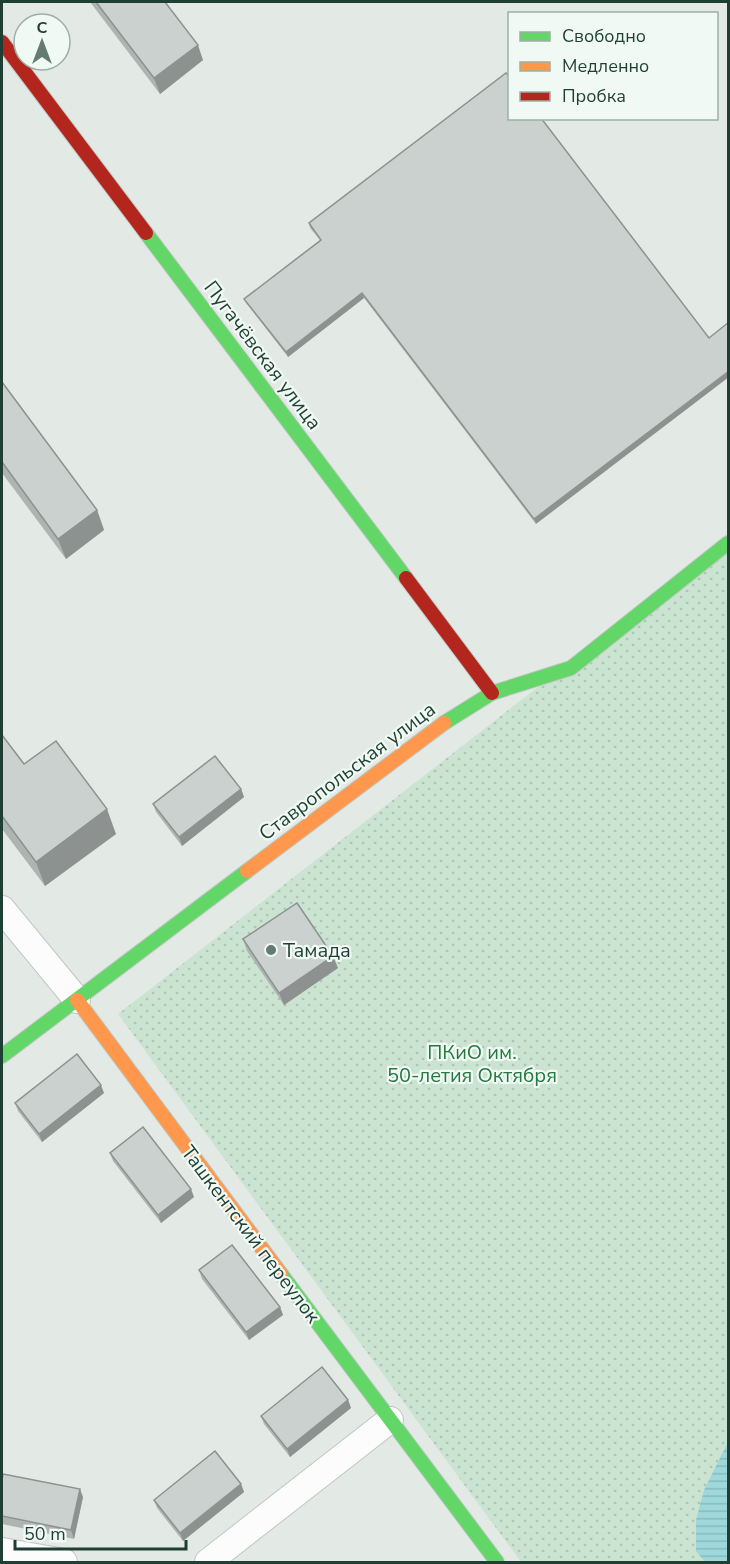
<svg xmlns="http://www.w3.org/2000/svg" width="730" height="1564" viewBox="0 0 730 1564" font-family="'Nunito Sans',sans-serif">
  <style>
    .park { fill: url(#park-dots) }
    .water { fill: url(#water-rules) }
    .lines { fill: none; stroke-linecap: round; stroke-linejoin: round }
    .street-casing { stroke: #c0c7c3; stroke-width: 28 }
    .fast-casing { stroke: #bec8c3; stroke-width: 16 }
    .slow-casing { stroke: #bec8c3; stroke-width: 16 }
    .jam-casing { stroke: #bec8c3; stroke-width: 16 }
    .street { stroke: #fbfcfb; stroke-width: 26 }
    .fast { stroke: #63d668; stroke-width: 14 }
    .slow { stroke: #ff974d; stroke-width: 14 }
    .jam { stroke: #b3261e; stroke-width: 14 }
    .wall { fill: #aeb4b1 }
    .shaded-wall { fill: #8d9290 }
    .building { fill: #cad1ce; stroke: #8d9290; stroke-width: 1.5 }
    .poi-dot { fill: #647b72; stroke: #f1f9f4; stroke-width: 2 }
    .labels { text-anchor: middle; stroke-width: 4.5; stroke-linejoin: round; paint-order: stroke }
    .street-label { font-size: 20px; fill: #1f3f34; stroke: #f1f9f4 }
    .poi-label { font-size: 20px; fill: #1f3f34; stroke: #f1f9f4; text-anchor: start }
    .park-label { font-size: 20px; fill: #247a40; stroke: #f1f9f4 }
  </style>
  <defs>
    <pattern id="park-dots" width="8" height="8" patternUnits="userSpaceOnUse" patternTransform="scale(1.5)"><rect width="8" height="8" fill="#cae4d1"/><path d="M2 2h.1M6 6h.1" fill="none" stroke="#adc5b4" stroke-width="1.8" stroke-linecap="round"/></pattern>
    <pattern id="water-rules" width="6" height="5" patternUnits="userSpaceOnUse" patternTransform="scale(1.5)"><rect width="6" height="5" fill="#9fd8dc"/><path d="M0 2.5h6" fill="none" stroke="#88babd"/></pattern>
  </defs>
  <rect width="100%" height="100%" fill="#e3eae6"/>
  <path class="park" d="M728,539V1562H521L118,1014Z"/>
  <path class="water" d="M728,1442V1562H705L696,1551V1520L704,1490Z"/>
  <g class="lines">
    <defs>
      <path id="street" d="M2,909L77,1000
        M2,1551L64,1562
        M208,1562L390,1420"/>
      <path id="fast" d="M146,233L406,578
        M444,723L492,693L571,668L728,543
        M2,1056L247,871
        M281,1274L497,1562"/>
      <path id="slow" d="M247,871L444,723
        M77,1000L281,1274"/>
      <path id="jam" d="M2,42L146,233
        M406,578L492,693"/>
    </defs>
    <use href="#street" class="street-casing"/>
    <use href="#fast" class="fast-casing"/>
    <use href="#slow" class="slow-casing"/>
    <use href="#jam" class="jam-casing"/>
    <use href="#street" class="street"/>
    <use href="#fast" class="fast"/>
    <use href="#slow" class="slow"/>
    <use href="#jam" class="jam"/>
  </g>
  <path class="wall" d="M90,2H165L203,60L160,94Z
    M506,73L536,524L364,298L288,357L246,303L244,299L320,240L310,228L309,223Z
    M2,382L97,510L104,530L66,559L2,473Z
    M2,735L24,764L116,834L45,886L2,829Z
    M241,789L244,797L182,846L156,812L153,804Z
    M243,939L338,968L284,1005L247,951Z
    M104,1093L42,1142L18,1111L15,1103Z
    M110,1153L194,1197L161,1223L113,1161Z
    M199,1270L280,1307L283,1315L249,1340L202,1279Z
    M348,1400L351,1408L290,1457L264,1424L261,1416Z
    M2,1480L83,1497L74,1539L2,1524Z
    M241,1484L244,1492L183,1541L157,1508L154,1500Z"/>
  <path class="shaded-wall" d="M198,45L203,60L160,94L154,78Z
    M362,293L364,298L288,357L286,352Z
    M729,371V377L536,524L534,519Z
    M97,510L104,530L66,559L58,539Z
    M241,789L244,797L182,846L179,837Z
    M107,809L116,834L45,886L36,862Z
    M333,956L338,968L284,1005L279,993Z
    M101,1085L104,1093L42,1142L39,1134Z
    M191,1189L194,1197L161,1223L158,1215Z
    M280,1307L283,1315L249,1340L246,1332Z
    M348,1400L351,1408L290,1457L287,1449Z
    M241,1484L244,1492L183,1541L180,1533Z
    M80,1489L83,1497L74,1539L71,1530Z"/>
  <path class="building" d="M96,2H165L198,45L154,78Z
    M506,73L510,77V118H541L709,338L729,322V371L534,519L362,293L286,352L244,299L321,240L309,223Z
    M2,382L97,510L58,539L2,462Z
    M2,735L24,764L56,741L107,809L36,862L2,816Z
    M215,756L241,789L179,837L153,804Z
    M297,903L333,956L279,993L243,939Z
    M77,1054L101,1085L39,1134L15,1103Z
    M143,1127L191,1189L158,1215L110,1153Z
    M232,1245L280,1307L246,1332L199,1270Z
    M322,1367L348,1400L287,1449L261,1416Z
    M215,1451L241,1484L180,1533L154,1500Z
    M3,1474L80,1489L71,1530L2,1516V1480Z"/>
  <circle class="poi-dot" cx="271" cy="950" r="6"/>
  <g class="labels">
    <g class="street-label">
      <text transform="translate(263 355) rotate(53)" y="7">Пугачёвская улица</text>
      <text transform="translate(347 771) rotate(-37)" y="7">Ставропольская улица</text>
      <text transform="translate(251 1234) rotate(53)" y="7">Ташкентский переулок</text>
    </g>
    <g class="poi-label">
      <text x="283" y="957">Тамада</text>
    </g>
    <g class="park-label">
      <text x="472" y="1059">ПКиО им.<tspan x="472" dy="23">50-летия Октября</tspan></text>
    </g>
  </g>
  <rect width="730" height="1564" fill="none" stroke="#1f3f34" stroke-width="6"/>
  <rect x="508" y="12" width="210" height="108" fill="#f1f9f4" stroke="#9dafa7" stroke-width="1.5"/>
  <rect x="520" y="32" width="30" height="9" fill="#63d668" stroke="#9dafa7" stroke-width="1.5"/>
  <text x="562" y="42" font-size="18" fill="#1f3f34">Свободно</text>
  <rect x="520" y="62" width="30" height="9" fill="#ff974d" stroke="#9dafa7" stroke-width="1.5"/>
  <text x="562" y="72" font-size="18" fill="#1f3f34">Медленно</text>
  <rect x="520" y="92" width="30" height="9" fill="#b3261e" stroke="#9dafa7" stroke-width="1.5"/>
  <text x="562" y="102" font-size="18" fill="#1f3f34">Пробка</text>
  <g transform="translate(42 42)"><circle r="28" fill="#f1f9f4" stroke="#9dafa7" stroke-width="1.5"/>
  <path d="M0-4.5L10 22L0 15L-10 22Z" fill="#647b72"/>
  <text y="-9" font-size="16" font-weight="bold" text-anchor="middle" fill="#1f3f34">С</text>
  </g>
  <path d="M15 1540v9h171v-9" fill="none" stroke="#1f3f34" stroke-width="3"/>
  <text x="24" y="1540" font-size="18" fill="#1f3f34" stroke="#f1f9f4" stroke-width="4.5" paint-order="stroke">50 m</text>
</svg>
